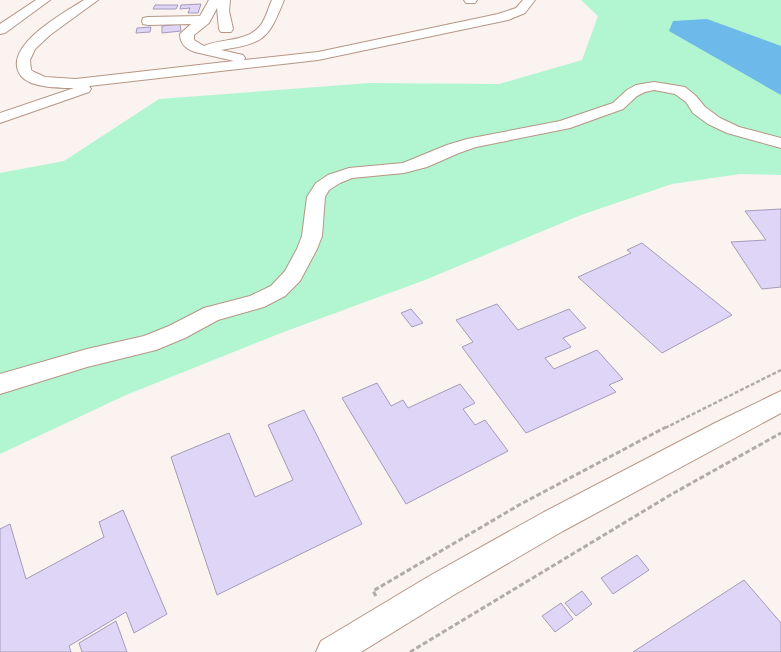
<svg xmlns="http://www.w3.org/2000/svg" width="781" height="652" viewBox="0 0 781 652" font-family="Manrope,sans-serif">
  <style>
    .green { fill: #b1f5d1 }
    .water { fill: #6cb9ea }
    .building { fill: #dfd5f6; stroke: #a59bba }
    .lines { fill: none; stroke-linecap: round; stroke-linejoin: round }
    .street-casing { stroke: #b69685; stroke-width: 2 }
    .path-far1 { stroke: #b4aaa6; stroke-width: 2.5; stroke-dasharray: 4 2; stroke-linecap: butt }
    .path { stroke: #b4aaa6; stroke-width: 3; stroke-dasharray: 5 2.5; stroke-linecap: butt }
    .street { fill: #fff; fill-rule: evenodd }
  </style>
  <rect width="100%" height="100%" fill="#faf3f0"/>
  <path class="green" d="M581,0H781V175L740,174L672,184L581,215L425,280L281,333L126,395L0,454V173L64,161L159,99L370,83L499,84L582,60L598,16Z"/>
  <path class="water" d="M707,19L781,46V95L669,31L673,21Z"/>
  <path class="building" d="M201,4L198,13H188L190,8L180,9L181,5Z
    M155,5H178L176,9H153Z
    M180,24L181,31L162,33V26Z
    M151,27L150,32L136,33L137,28Z
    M781,209V287L762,289L731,242L766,240L745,211Z
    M642,243L732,315L662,353L578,277L631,253L627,250Z
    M497,304L518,330L569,309L586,328L563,338L571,347L545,358L554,369L597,350L623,379L609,385L616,392L526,433L462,347L473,342L456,320Z
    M411,309L423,323L412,327L401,313Z
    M377,383L391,406L403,400L408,408L460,384L475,403L463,409L475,425L485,420L508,451L406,504L342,398Z
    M304,410L362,524L217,595L171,457L229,433L255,497L293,480L268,425Z
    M123,510L167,614L134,633L126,612L69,646L71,652H0V529L10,524L26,579L104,537L99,522Z
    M637,555L649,570L613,594L601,578Z
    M744,580L781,623V652H633Z
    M582,591L592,604L576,616L565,603Z
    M561,603L573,619L555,632L542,616Z
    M116,621L127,652H82L79,643Z"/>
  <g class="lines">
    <defs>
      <path id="street" d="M36,0H50L5,33L0,34V24Z
        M84,0H98L50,35L35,49L30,60L31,70L34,72L45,77L76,79L234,61L195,52C186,49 180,44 180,34L191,24L148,25L143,24L142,21L143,18L148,17L200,16L209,0H230L229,11L233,29L231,32H221L219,29L217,8L209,23L194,35V40L204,46C221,38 246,43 260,26C266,19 268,8 272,0H284C268,40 264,43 221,50L243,55L245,58L244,60L318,52L498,14L516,8L523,0H535L525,13L508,20L318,60L89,86L91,89L89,92L0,123V113L74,88C60,88 31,88 21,76C0,47 64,13 84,0Z
        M464,0H477L475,3H466Z
        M654,82L685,87L696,96L705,107L720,118L739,127L781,138V148L727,133L708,124L693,113L686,102L675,94L654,90L645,92L637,96L623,109L570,128L476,147L459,153L427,167L404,173L352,178L340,183L329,190L325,197L322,236L317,249L300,281L285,296L264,307L218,320L185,338L156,350L87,367L0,394V374L87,349L144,336L169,326L204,308L250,296L271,286L285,271L297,249L302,236L307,197L316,183L328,175L349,168L403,163L447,145L467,139L560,121L613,103L627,90L636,85Z
        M781,391V413L563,531L452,596L361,652H316L321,641L431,575L544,512L715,423Z"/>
    </defs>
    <use href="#street" class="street-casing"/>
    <path class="path-far1" d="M665,428L781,370"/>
    <path class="path" d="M376,596L373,591L519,505L666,427
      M410,652L672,494L781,433"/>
    <use href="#street" class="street"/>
  </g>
</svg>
